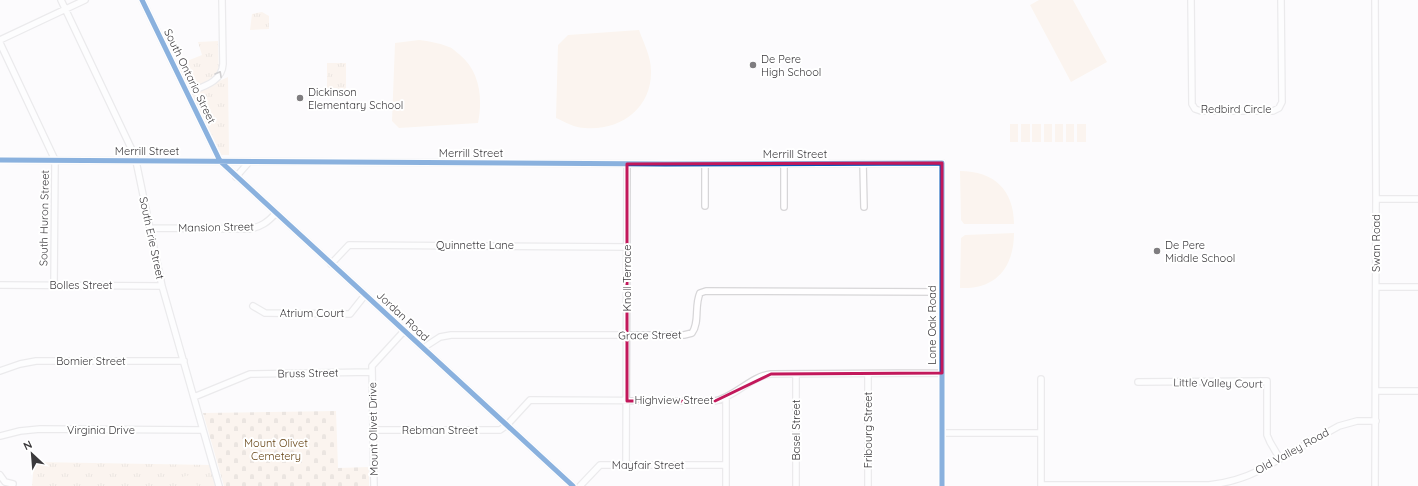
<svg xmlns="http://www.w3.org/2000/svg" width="1418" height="486" viewBox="0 0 1418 486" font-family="Quicksand,sans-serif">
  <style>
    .grass { fill: url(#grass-tufts) }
    .cemetery { fill: url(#cemetery-stones) }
    .pitch { fill: #fbecdd }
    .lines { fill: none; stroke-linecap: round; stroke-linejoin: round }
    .minor-casing { stroke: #d7d6d8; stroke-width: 8 }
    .minor { stroke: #fffeff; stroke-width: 5.5 }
    .cycleway-casing { stroke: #fff; stroke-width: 8 }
    .cycleway { stroke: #0057b8; stroke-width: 5 }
    .oneway { stroke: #9d9c9e }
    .marked { fill: none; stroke: #c2185b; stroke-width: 3; stroke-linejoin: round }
    .poi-dot { fill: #7f7d80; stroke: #fff; stroke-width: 1.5 }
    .labels { text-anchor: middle; stroke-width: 4; stroke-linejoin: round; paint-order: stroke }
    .poi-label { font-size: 11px; fill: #3b393c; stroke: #fff; text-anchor: start }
    .street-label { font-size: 11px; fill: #3b393c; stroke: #fff }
    .park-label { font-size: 11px; fill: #674516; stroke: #fff }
  </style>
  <defs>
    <pattern id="grass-tufts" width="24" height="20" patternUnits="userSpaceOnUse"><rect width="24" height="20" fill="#fbecdd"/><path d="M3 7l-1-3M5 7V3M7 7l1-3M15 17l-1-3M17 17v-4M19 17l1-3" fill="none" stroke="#d8cbbf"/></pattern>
    <pattern id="cemetery-stones" width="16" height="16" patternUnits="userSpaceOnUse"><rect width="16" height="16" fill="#fbecdd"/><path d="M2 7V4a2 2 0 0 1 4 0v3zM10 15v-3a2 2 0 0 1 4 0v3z" fill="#d8cbbf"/></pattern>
  </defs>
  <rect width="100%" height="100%" fill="#fcfbfd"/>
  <path class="grass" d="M262,12L269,16V29L250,30L252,14Z
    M218,41L219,76L189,90L177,65L202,55L198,42Z
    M327,63H346V92H327Z
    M228,77L229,155H219L191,94Z
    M34,462L213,465L219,486H32Z"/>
  <path class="cemetery" d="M336,411L338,468L369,467V486H224L203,413Z"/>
  <path class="pitch" d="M1039,0H1073L1107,62L1071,82L1030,5Z
    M639,30C644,44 651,56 651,71C652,108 620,131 585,128C575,128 565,122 556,118L558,45L568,35Z
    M419,40C429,41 439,43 449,47C453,48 456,52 459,54C480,71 483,98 478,123L399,128L392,121L395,43Z
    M1010,124H1018V142H1010Z
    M1021,124H1030V142H1021Z
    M1032,124H1041V142H1032Z
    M1044,124H1052V142H1044Z
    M1055,124H1063V142H1055Z
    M1066,124H1074V142H1066Z
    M1077,124H1086V142H1077Z
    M960,171C994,171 1014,190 1014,224H964L961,220Z
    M1014,233C1014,267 996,290 960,288L961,238L965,235Z
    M194,474L197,486H185L182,477Z"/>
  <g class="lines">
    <defs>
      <path id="minor" d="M61,0L132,150L136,161L162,286L219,486
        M142,0L220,161L573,486
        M1191,0L1192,104L1195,109L1201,111H1273L1279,108L1282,102L1281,0
        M1375,0L1376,199L1375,486
        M0,40L85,0
        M0,43L55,160L54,285
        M187,93C201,87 222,83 223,64L222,0
        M0,160L665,164L942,163V486
        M863,163L864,207
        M705,164V206
        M784,164V207
        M236,177L249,162
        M1376,199H1418
        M150,228L249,229C261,227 268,222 276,213
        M331,264L349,245L627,247
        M0,285L162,286
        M1376,287H1418
        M253,306L265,313L350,314L365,295
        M423,348L440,337L451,335H684L692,333C700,322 694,306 700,293L706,291L942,292
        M0,371L20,364L36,361H184
        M796,374V486
        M868,374V486
        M1041,379V486
        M1138,382L1267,381V435L1270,442L1280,459
        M1376,391H1418
        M194,397L250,374L372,372
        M726,397V486
        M373,430H500L507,425L530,400L715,401C735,397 751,376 771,374L942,373
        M942,433H1041
        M0,436L20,431L40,429L203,430
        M626,465L627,164
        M0,475L5,482L13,484
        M1041,485H1209C1227,483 1242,479 1258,471L1339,426L1357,421H1376
        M374,486L372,366L404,331
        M580,486L600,465H726"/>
    </defs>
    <use href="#minor" class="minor-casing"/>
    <use href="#minor" class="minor"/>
    <defs>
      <path id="cycleway" d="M142,0L220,161L573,486
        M0,160L665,164L942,163V486"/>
    </defs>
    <use href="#cycleway" class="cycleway-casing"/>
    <use href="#cycleway" class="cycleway"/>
  </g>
  <defs><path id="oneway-chevron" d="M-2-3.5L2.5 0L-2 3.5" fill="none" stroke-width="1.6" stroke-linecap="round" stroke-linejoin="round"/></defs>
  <use class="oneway" href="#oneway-chevron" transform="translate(219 74) rotate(-61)"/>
  <path d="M0 0H1418V486H0ZM942,163V373L771,374L715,401H627V164Z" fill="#fcfbfd" fill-opacity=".55" fill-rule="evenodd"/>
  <path class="marked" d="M942,163V373L771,374L715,401H627V164Z"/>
  <g class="poi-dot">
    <circle cx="753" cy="65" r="4"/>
    <circle cx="300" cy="98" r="4"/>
    <circle cx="1157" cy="251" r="4"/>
  </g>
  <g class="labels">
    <g class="poi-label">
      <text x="761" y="63">De Pere<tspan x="761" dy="13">High School</tspan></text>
      <text x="308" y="96">Dickinson<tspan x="308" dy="13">Elementary School</tspan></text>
      <text x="1165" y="249">De Pere<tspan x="1165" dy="13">Middle School</tspan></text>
    </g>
    <g class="street-label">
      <text transform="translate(190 76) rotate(64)" y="4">South Ontario Street</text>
      <text x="1236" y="113">Redbird Circle</text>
      <text x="147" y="155">Merrill Street</text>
      <text x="471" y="157">Merrill Street</text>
      <text x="795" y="158">Merrill Street</text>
      <text transform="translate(44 218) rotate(-89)" y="4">South Huron Street</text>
      <text transform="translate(216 227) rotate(-1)" y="4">Mansion Street</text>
      <text transform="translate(152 238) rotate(78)" y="4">South Erie Street</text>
      <text transform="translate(1376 243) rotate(-90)" y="4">Swan Road</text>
      <text x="475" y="249">Quinnette Lane</text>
      <text transform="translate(627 278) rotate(-90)" y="4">Knoll Terrace</text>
      <text x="81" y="289">Bolles Street</text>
      <text x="312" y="317">Atrium Court</text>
      <text transform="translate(403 316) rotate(43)" y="4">Jordan Road</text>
      <text transform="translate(932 325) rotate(-90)" y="4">Lone Oak Road</text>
      <text transform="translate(650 335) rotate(-1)" y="4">Grace Street</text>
      <text x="91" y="365">Bomier Street</text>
      <text transform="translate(308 373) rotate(-1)" y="4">Bruss Street</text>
      <text transform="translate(1218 383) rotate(1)" y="4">Little Valley Court</text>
      <text x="674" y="404">Highview Street</text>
      <text transform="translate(373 429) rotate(-91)" y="4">Mount Olivet Drive</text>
      <text x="101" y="434">Virginia Drive</text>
      <text x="440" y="434">Rebman Street</text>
      <text transform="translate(796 430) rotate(-90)" y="4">Basel Street</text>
      <text transform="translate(868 430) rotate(-90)" y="4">Fribourg Street</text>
      <text transform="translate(1292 451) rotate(-29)" y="4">Old Valley Road</text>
      <text x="648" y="469">Mayfair Street</text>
    </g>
    <g class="park-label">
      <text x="276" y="447">Mount Olivet<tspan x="276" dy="13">Cemetery</tspan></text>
    </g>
  </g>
  <g transform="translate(32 454) rotate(334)" stroke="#ffffff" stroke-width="3" paint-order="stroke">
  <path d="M0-3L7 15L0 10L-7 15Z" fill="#3b393c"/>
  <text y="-6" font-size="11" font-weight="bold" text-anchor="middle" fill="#3b393c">N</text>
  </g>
</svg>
